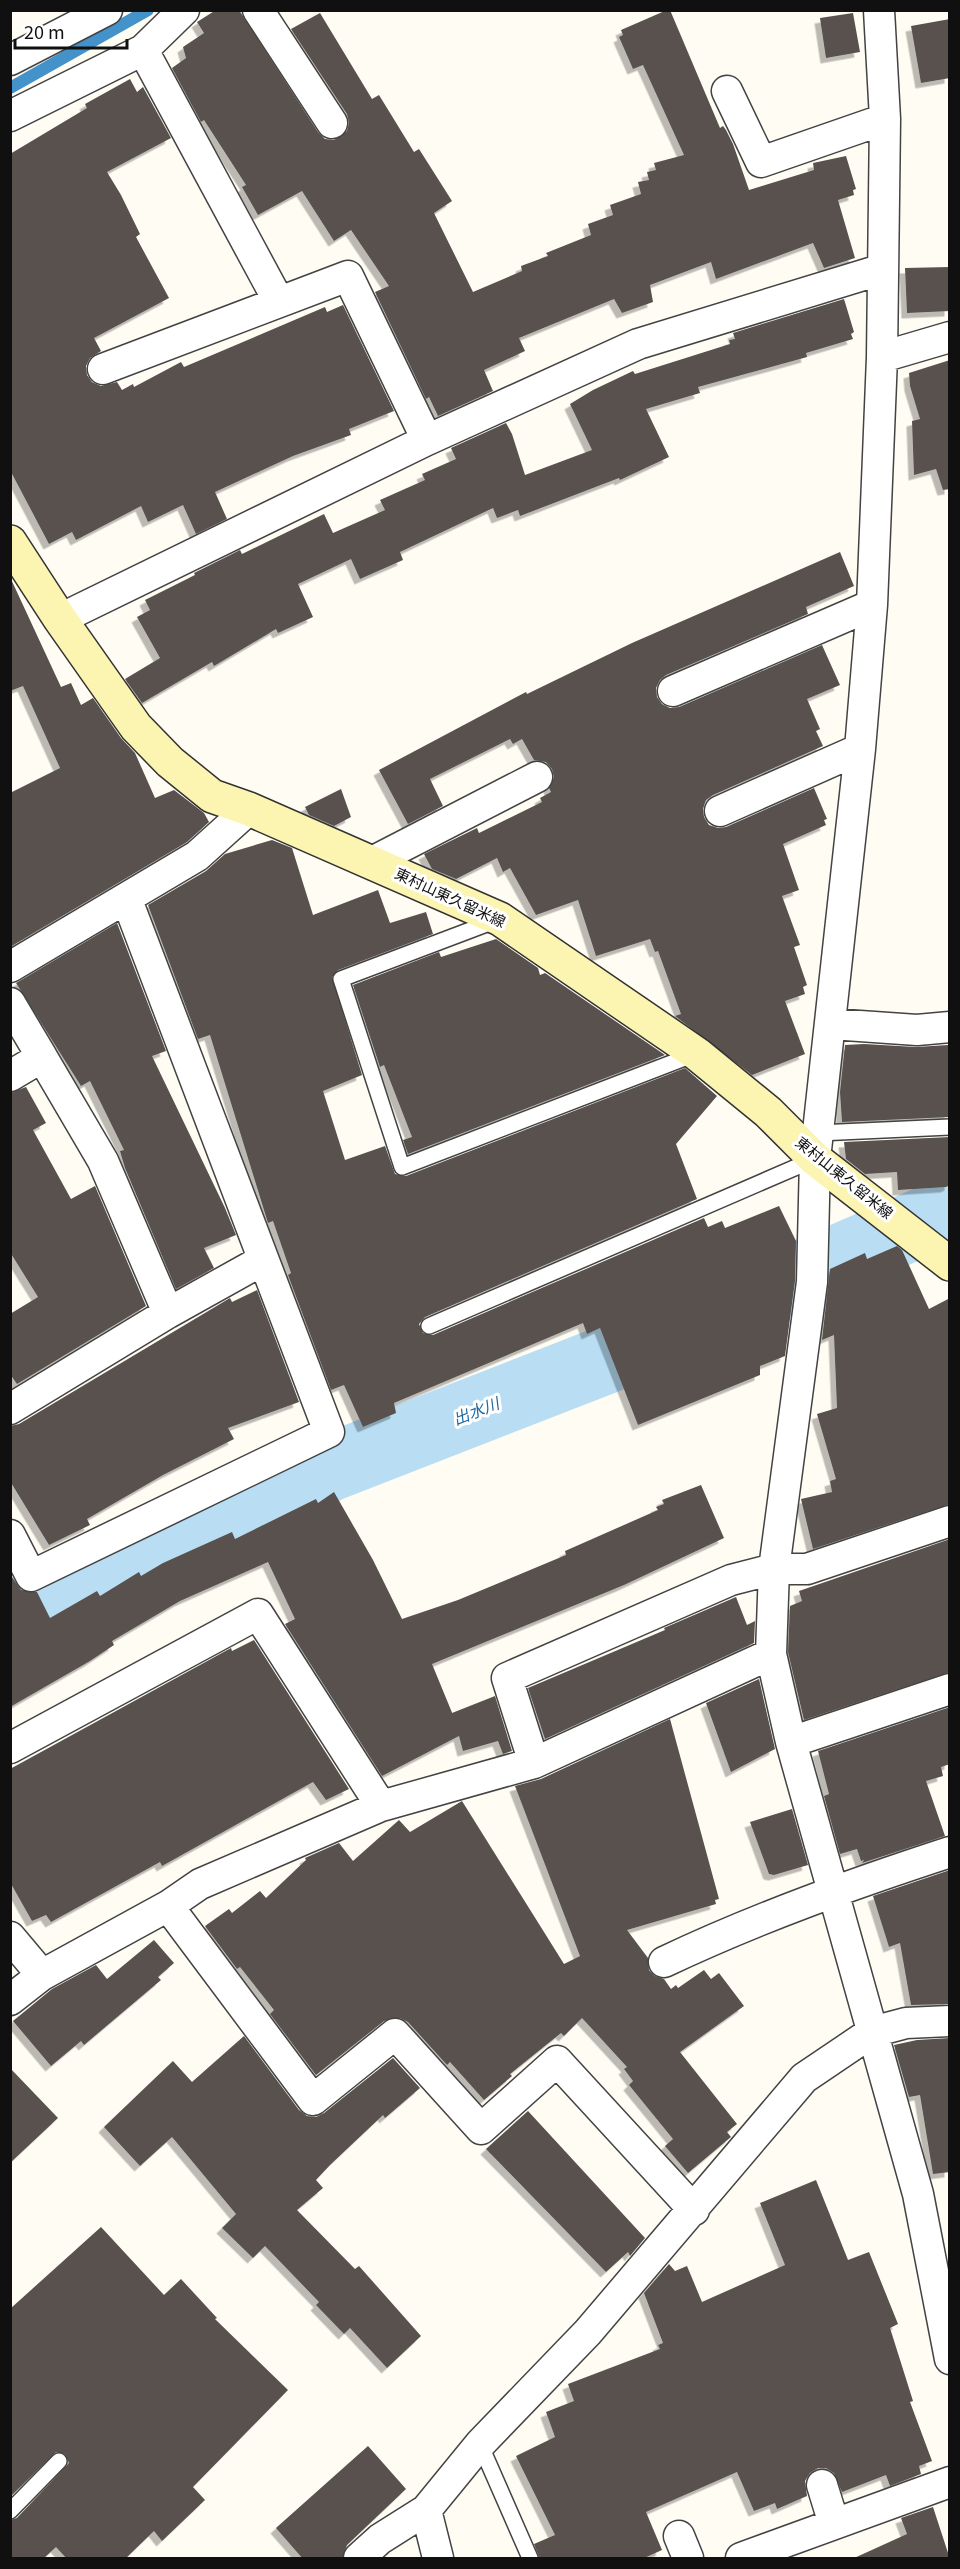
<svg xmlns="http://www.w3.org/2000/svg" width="960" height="2569" viewBox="0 0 960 2569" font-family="Georgia,'Noto Sans JP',serif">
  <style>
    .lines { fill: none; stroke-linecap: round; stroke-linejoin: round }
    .stream { stroke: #4392c9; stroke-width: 12 }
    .river { stroke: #b9def4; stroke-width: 68 }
    .building { fill: #58514d; filter: url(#shadow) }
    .service-casing { stroke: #434343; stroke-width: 18 }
    .minor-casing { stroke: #434343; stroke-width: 33 }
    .secondary-casing { stroke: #323232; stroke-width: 36 }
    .service { stroke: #fff; stroke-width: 15 }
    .minor { stroke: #fff; stroke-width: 30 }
    .secondary { stroke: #fcf4b1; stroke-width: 33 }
    .labels { text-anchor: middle; stroke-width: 6; stroke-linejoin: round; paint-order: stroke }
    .street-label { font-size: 15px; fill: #101010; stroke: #fff }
    .water-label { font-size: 16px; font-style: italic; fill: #1c659f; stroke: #fff }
  </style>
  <defs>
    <filter id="shadow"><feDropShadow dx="-5.5" dy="5.5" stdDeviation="0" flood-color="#0004"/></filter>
  </defs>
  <rect width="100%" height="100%" fill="#fffcf3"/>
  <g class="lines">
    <path class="stream" d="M10,88L148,10"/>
    <path class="river" d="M10,1629L331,1467L603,1361L950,1210"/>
  </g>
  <path class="building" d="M216,10H239L318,132L325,139L334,140L347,131L349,123L347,114L291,29L320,13L372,99L379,95L414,152L419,149L452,201L434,213L473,292L522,271L521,266L548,256L546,253L591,235L588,224L613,215L610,205L641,194L638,182L649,180L647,172L656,170L654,163L684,155L643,65L633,69L619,37L623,35L621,30L667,10H670L720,128L723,126L726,130L733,144L749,190L814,170L813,163L846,156L856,189L853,190L854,195L838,200L855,258L824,268L813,243L716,279L711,262L650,285L653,302L622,313L614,299L519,338L525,351L484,370L493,391L438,416L429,397L426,399L375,292L389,286L351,230L334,241L302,191L258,215L242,187L246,185L204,120L201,122L172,68L186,58L183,47L204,33L197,22Z
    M853,13L860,52L826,58L820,18Z
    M950,19V78L921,83L911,26Z
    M130,79L137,92L143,87L171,138L107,172L121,195L140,234L136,237L169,298L94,338L101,351L90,358L86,366L87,375L92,382L101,386L117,382L122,390L133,384L134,387L181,362L184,367L325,307L327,312L343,305L394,411L349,429L351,435L293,456L215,492L227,519L196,534L183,505L148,522L141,506L76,540L72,532L49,544L10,470V154L87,108L85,104Z
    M950,267V311L907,313L905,268Z
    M844,299L854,332L851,334L853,339L806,353L807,357L698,387L700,393L646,409L669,457L620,480L619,478L520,516L518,510L497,518L493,508L400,552L403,560L360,579L351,559L298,584L313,617L278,633L276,629L214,666L212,662L142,703L125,679L160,658L137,617L150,610L145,600L195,575L194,573L240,550L242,554L324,514L333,533L385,510L380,500L425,480L422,474L456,459L451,448L506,423L512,434L525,475L592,450L570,404L593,390L633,371L635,374L730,344L729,340L735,339L733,333Z
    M950,360V489L943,490L936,469L914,475L912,421L920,419L910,386L909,373Z
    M840,552L854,586L806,607L808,614L666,675L660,680L656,688L657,697L662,704L670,708L679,707L822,645L840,685L807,699L820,729L816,731L823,746L713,795L706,800L703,809L704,817L709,825L718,828L726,827L814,788L827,819L824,820L826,825L783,844L799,890L782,896L800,945L794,947L807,985L803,987L805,994L785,1001L805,1054L752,1075L675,1016L681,1014L658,951L655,952L650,939L596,956L578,900L536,915L510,868L503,872L497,858L456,879L432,869L424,854L477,828L479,833L542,802L540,798L551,792L549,788L554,777L552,769L546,762L534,760L522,739L513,744L510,739L430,779L443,806L408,824L379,770L526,692L527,694L632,643Z
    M10,577L61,687L71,683L81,705L93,698L121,738L135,753L155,798L174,790L204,813L209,822L187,842L10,947V793L60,768L23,686L10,691Z
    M341,789L351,817L334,826L309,815L305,807Z
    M272,840L292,848L313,915L378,890L390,923L426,912L433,934L338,970L332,977L362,1075L323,1091L345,1160L385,1146L395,1174L406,1176L685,1068L717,1096L676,1144L697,1199L425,1317L419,1324L423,1333L433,1335L704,1218L708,1227L722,1221L725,1228L779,1206L796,1241L795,1281L785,1356L760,1366V1375L638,1425L600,1328L587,1334L583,1323L394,1403L396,1413L363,1427L344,1385L331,1390L288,1275L291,1273L273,1221L268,1223L210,1035L198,1039L148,905L206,871L225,854Z
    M117,923L166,1051L152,1056L225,1208L236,1235L204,1248L214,1268L176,1289L125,1168L120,1151L124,1150L90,1081L81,1086L16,983Z
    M496,939L538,968L540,975L545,973L665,1055L408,1154L403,1140L412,1137L384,1065L380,1067L353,985L439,952L441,957Z
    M864,1044L916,1047L948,1045L950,1117L842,1122L840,1092L845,1045Z
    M26,1087L46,1123L33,1130L71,1199L95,1186L146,1306L17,1384L10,1374V1314L38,1297L10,1252V1093Z
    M950,1137V1185L946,1187L898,1190L897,1172L865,1174L846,1159L844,1142Z
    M897,1246L902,1250L929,1309L950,1298V1504L813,1549L801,1499L832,1492L830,1481L836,1479L817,1414L837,1408L834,1335L822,1340L830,1269L865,1253L867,1259Z
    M257,1290L299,1402L228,1428L234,1439L163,1475L87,1519L90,1525L49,1545L10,1481V1426L19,1424L230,1298L232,1302Z
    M701,1485L724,1538L624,1585L432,1664L453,1715L452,1713L495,1696L512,1751L503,1754L498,1741L463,1751L459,1736L382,1776L285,1624L295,1619L268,1562L180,1601L112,1641L114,1645L90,1661L10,1707V1574L21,1590L37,1592L50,1618L97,1591L100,1596L139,1572L141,1576L163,1563L232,1532L235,1539L316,1499L318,1503L334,1492L373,1560L402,1619L458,1600L566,1555L565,1551L658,1510L656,1507L664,1504L662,1500Z
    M950,1539V1672L804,1720L788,1652L790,1606L802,1601L799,1591Z
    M736,1597L747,1625L755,1621L754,1643L545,1739L528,1688L665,1630L664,1628Z
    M254,1640L349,1789L326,1800L313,1782L162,1866L160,1862L51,1922L46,1915L32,1921L10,1882V1769L231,1648L232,1651Z
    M759,1679L775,1749L731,1772L706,1703Z
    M950,1707V1764L941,1767L943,1776L926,1781L945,1836L862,1863L864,1860L861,1861L857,1849L840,1854L824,1796L829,1794L818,1751Z
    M670,1719L719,1899L715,1900L716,1904L627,1930L648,1958L649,1970L655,1976L664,1979L671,1989L676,1985L678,1988L704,1970L711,1979L719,1973L744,2006L680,2052L737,2124L727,2132L731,2137L688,2173L665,2146L673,2139L629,2085L633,2081L624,2069L627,2067L582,2018L564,2036L561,2033L510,2074L512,2076L484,2100L450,2062L447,2065L408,2022L400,2018L384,2021L316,2075L270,2014L274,2010L240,1967L237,1969L205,1926L229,1909L232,1913L260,1891L266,1898L306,1860L305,1858L339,1843L353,1861L399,1820L410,1832L462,1801L564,1964L580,1956L515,1786L541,1779Z
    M792,1809L808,1865L774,1875L769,1874L750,1822Z
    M950,1870V2004L911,2005L900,1943L889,1947L873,1896Z
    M154,1940L174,1963L158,1977L161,1980L84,2045L81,2041L51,2066L13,2021L52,1989L96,1965L107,1979Z
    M244,2036L299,2110L307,2116L316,2117L324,2113L393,2058L420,2088L385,2118L383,2115L330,2165L316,2180L323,2188L297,2210L355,2269L359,2266L421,2336L387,2368L350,2328L344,2334L316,2305L319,2302L265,2246L253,2258L222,2228L236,2214L172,2137L140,2166L104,2127L173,2061L192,2082Z
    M950,2038V2172L933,2174L920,2095L909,2097L894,2045L917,2040Z
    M10,2068L58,2118L10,2163Z
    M528,2111L645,2238L630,2256L628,2252L606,2272L486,2149Z
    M816,2180L848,2260L869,2252L898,2324L890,2328L913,2401L910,2402L932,2461L919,2466L921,2474L890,2486L886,2475L842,2492L834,2473L826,2468H818L810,2473L805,2481L807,2496L777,2509L775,2503L754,2511L737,2472L646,2512L662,2550L642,2559H540L534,2544L555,2535L516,2456L555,2437L546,2412L574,2401L568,2384L660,2349L658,2345L663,2343L644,2293L669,2264L675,2271L687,2266L702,2302L785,2265L760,2203Z
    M101,2227L164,2295L181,2279L217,2318L215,2319L288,2390L193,2487L205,2500L162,2541L154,2531L125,2559H67L56,2547L43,2559H10V2520L17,2518L69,2463L65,2454L56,2452L10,2497V2309Z
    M368,2446L406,2489L347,2545L342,2559H303L276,2528Z
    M933,2507L950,2559H852L907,2534L901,2518Z"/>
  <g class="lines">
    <defs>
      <path id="service" d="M497,920L341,979L402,1167L695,1054
        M818,1133L950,1127
        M429,1326L815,1159
        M480,2444L530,2558
        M10,2511L59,2461"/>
      <path id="minor" d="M258,10L332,123
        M879,10L885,119L882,357L872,605L860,749L815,1159L812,1282L774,1569L771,1654L791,1742L918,2194L950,2359
        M143,50L279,302
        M10,60L107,10
        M727,91L761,162L885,119
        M10,116L143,50L184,10
        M882,357L950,337
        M103,369L348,276L427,440
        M60,619L427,440L638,344L883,269
        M673,691L872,605
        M720,811L860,749
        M372,862L537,777
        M10,967L197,856L249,809
        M10,1003L42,1057L10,1076
        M831,1024L917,1030L950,1027
        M42,1057L103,1161L168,1313
        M10,1409L168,1313L263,1260
        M10,1535L31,1576L329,1432L127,900
        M791,1742L950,1689
        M10,1748L258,1614L381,1806
        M534,1763L507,1678L731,1580L774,1569H807L950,1521
        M168,1906L313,2100L395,2034L481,2129L557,2061L694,2210
        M10,1937L42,1975
        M664,1962C757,1918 852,1884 950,1852
        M10,2000L42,1975L168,1906L200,1884L381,1806L534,1763L771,1654
        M822,2485L834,2524
        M426,2510L438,2558
        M679,2536L688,2558
        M359,2558L380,2539L426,2510L480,2444L588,2332L804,2078L872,2032L906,2023L950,2021
        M741,2558L950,2482"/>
      <path id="secondary" d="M10,542L60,619L136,727L170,762L212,796L249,809L500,919L697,1054L768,1112L815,1159L950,1264"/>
    </defs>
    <use href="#service" class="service-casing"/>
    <use href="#minor" class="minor-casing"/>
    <use href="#secondary" class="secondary-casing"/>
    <use href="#service" class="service"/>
    <use href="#minor" class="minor"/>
    <use href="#secondary" class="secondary"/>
  </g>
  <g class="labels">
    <g class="street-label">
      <text transform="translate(450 898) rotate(25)" y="5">東村山東久留米線</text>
      <text transform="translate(844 1178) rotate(39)" y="5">東村山東久留米線</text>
    </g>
    <g class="water-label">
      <text transform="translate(476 1411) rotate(-21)" y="6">出水川</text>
    </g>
  </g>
  <rect width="960" height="2569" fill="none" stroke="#101010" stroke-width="24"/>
  <path d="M15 39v9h112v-9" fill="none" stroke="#101010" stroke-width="3"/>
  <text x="24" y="39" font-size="18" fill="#101010" stroke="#ffffff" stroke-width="4.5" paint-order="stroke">20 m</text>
</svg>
